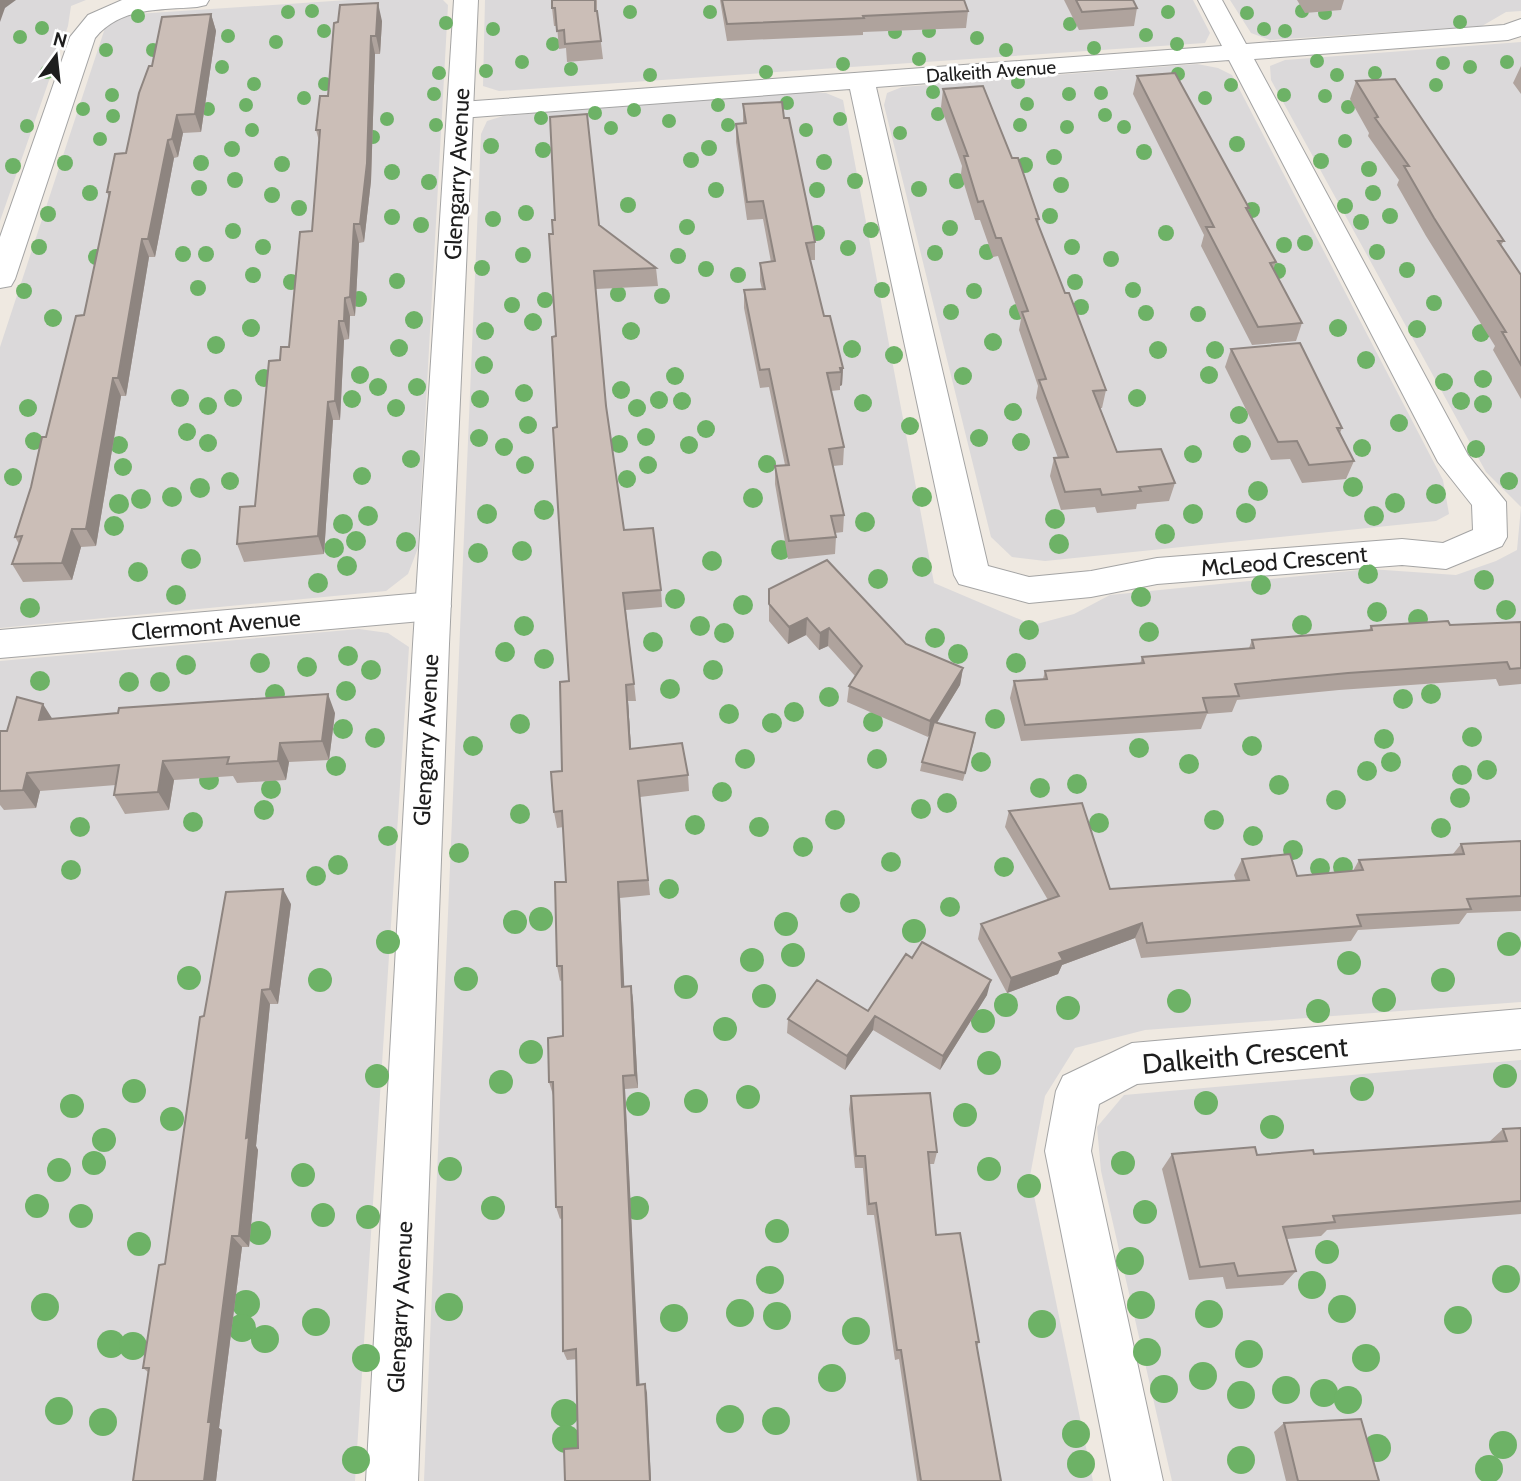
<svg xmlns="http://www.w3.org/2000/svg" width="1521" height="1481" viewBox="0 0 1521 1481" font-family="Cabin,sans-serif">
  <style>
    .residential { fill: #dbd9da }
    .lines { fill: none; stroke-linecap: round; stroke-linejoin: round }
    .minor-casing { stroke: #a4a4a4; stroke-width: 2 }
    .tertiary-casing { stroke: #a4a4a4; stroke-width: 2 }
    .minor { fill: #fff; fill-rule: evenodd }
    .tertiary { fill: #fff; fill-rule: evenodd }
    .tree { fill: #6db266 }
    .wall { fill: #afa39d }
    .shaded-wall { fill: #8e8580 }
    .building { fill: #cbbeb7; stroke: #8e8580; stroke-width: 2 }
    .labels { text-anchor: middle; stroke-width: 6; stroke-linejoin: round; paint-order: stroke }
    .far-street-label { font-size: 19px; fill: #1d1d1d; stroke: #fff }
    .street-label { font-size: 23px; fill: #1d1d1d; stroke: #fff }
    .near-street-label { font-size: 28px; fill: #1d1d1d; stroke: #fff }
  </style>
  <rect width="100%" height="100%" fill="#efe9e1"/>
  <path class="residential" d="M0,0H86L71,6L68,26L0,221Z
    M348,0H443L448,5L418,548L408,574L386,591L0,628V347L105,28L117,19L136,14Z
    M485,0H1193L1210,33L1205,43L499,91L483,86Z
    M1230,0H1521V11L1506,12L1482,26L1270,40L1251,33Z
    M1521,42V1002L1145,1030L1075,1048L1045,1096L1030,1176L1093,1481H424L481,134L487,121L503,116L799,92L826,93L843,100L934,583L1033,625L1074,614L1110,595L1370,569L1456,575L1496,561L1517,550L1521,507L1486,472L1271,80L1270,66L1285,60Z
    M1197,64L1218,68L1232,75L1443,480L1449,514L1436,521L1045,561L1012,557L991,537L884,105L887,93L902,87Z
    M359,629L388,633L409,647L355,1481H0V661Z
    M1521,1060V1481H1172L1101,1171L1097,1127L1124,1095Z"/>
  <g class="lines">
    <defs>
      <path id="minor" d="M122,0H209L206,5L197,7C160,10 120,7 95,38L15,279L11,286L0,288V237L70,37L88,15Z
        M1198,0H1222L1246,44L1504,25L1521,19V36L1508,40L1254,59L1468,455L1506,502L1507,537L1502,546L1446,569L1402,565L1157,584L1091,597L1029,603L959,584L954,575L850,89L461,118L452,116L448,110L452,104L461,102L1222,46ZM1229,60L1438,462L1472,505L1473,530L1443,543L1402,539L1157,558L1091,571L1029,577L988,566L876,87Z
        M433,592L446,596L451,606L446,616L433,620L0,658V630Z
        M1521,1009V1049L1137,1084L1099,1104L1091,1151L1163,1481H1111L1045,1151L1056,1091L1063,1076L1132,1043Z"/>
      <path id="tertiary" d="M454,0H478L449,644L418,1481H366L413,644Z"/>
    </defs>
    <use href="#minor" class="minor-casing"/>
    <use href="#tertiary" class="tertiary-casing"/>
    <use href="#minor" class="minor"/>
    <use href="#tertiary" class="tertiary"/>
  </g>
  <g class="tree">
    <circle cx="312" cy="11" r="7"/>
    <circle cx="1302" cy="11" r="7"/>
    <circle cx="288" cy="12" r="7"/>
    <circle cx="630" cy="12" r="7"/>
    <circle cx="710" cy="12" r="7"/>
    <circle cx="1168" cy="12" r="7"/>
    <circle cx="1247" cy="13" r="7"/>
    <circle cx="1325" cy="13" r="7"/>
    <circle cx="138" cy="16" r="7"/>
    <circle cx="1460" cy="22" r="7"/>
    <circle cx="446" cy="23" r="7"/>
    <circle cx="1070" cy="24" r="7"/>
    <circle cx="42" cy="28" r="7"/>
    <circle cx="493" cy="29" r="7"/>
    <circle cx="1264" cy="29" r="7"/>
    <circle cx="324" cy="31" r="7"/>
    <circle cx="929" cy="31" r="7"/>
    <circle cx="1285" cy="31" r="7"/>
    <circle cx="895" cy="32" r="7"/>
    <circle cx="1146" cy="35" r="7"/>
    <circle cx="228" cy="36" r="7"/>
    <circle cx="20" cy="37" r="7"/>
    <circle cx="977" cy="38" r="7"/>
    <circle cx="276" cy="42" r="7"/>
    <circle cx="553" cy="44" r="7"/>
    <circle cx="1177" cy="44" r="7"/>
    <circle cx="1094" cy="48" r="7"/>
    <circle cx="106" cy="50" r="7"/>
    <circle cx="153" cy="50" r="7"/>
    <circle cx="1006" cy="50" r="7"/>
    <circle cx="919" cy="59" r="7"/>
    <circle cx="1317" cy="61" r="7"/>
    <circle cx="522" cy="62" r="7"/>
    <circle cx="1507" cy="62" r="7"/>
    <circle cx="1443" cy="63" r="7"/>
    <circle cx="843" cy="64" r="7"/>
    <circle cx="222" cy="67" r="7"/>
    <circle cx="1470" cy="67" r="7"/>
    <circle cx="571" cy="69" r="7"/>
    <circle cx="486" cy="71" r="7"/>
    <circle cx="47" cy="72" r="7"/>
    <circle cx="766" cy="72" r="7"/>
    <circle cx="439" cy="73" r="7"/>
    <circle cx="1375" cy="73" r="7"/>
    <circle cx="1178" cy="74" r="7"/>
    <circle cx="650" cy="75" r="7"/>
    <circle cx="1337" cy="75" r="7"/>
    <circle cx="1018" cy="82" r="7"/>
    <circle cx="254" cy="84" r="7"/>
    <circle cx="325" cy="84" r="7"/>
    <circle cx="1231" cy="85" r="7"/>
    <circle cx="1436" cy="85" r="7"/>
    <circle cx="933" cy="92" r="7"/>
    <circle cx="1101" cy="93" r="7"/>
    <circle cx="434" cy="94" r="7"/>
    <circle cx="1069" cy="94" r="7"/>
    <circle cx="112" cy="95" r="7"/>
    <circle cx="1284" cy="95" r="7"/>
    <circle cx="1325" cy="96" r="7"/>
    <circle cx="304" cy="98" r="7"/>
    <circle cx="1205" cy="98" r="7"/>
    <circle cx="787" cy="103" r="7"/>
    <circle cx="1027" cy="104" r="7"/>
    <circle cx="246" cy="105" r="7"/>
    <circle cx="718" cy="105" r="7"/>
    <circle cx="1348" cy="107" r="7"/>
    <circle cx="83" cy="109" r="7"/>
    <circle cx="208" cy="109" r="7"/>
    <circle cx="634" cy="110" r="7"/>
    <circle cx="595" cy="113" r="7"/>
    <circle cx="938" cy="114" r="7"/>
    <circle cx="1105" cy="115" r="7"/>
    <circle cx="113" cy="116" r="7"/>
    <circle cx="541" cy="118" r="7"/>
    <circle cx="387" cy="119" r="7"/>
    <circle cx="840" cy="119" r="7"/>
    <circle cx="669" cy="121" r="7"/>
    <circle cx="436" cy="125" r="7"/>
    <circle cx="728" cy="125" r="7"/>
    <circle cx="1020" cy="125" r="7"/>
    <circle cx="27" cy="126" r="7"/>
    <circle cx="1067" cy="127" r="7"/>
    <circle cx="1124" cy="127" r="7"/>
    <circle cx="611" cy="128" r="7"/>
    <circle cx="252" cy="130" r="7"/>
    <circle cx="806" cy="130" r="7"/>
    <circle cx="900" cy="133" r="7"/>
    <circle cx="373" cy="137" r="7"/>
    <circle cx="100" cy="139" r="7"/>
    <circle cx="1345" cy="141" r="7"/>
    <circle cx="1237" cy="144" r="8"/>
    <circle cx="491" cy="146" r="8"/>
    <circle cx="709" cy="148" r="8"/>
    <circle cx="232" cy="149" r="8"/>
    <circle cx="543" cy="150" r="8"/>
    <circle cx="1144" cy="152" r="8"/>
    <circle cx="1054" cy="157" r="8"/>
    <circle cx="691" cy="160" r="8"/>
    <circle cx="1321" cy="161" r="8"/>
    <circle cx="824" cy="162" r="8"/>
    <circle cx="65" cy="163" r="8"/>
    <circle cx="201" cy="163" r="8"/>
    <circle cx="282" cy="164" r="8"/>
    <circle cx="1025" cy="165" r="8"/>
    <circle cx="13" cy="166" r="8"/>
    <circle cx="1369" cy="169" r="8"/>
    <circle cx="392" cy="172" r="8"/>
    <circle cx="235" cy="180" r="8"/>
    <circle cx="855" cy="181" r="8"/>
    <circle cx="957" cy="181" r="8"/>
    <circle cx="429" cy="182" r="8"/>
    <circle cx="1061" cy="185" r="8"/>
    <circle cx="199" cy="188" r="8"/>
    <circle cx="919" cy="189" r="8"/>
    <circle cx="716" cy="190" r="8"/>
    <circle cx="817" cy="190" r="8"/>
    <circle cx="90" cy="193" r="8"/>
    <circle cx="1373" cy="193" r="8"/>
    <circle cx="272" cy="195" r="8"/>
    <circle cx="628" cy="205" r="8"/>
    <circle cx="1345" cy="206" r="8"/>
    <circle cx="299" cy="208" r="8"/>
    <circle cx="1252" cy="210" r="8"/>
    <circle cx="526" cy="213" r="8"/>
    <circle cx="48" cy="214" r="8"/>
    <circle cx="1050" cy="216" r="8"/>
    <circle cx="1390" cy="216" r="8"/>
    <circle cx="392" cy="217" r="8"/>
    <circle cx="493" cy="219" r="8"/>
    <circle cx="1361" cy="222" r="8"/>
    <circle cx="421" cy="225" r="8"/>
    <circle cx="687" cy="227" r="8"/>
    <circle cx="950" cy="228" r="8"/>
    <circle cx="871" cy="230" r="8"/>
    <circle cx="233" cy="231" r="8"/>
    <circle cx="817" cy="233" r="8"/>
    <circle cx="1166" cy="233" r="8"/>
    <circle cx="1305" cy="243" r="8"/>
    <circle cx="1284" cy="245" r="8"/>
    <circle cx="39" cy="247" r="8"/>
    <circle cx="263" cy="247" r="8"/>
    <circle cx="1072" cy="247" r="8"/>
    <circle cx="848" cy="248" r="8"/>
    <circle cx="987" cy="252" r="8"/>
    <circle cx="1377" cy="252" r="8"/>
    <circle cx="935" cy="253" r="8"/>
    <circle cx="183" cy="254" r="8"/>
    <circle cx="206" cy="254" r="8"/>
    <circle cx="523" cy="255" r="8"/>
    <circle cx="678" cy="256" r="8"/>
    <circle cx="96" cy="257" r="8"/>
    <circle cx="1111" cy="259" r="8"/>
    <circle cx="482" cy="268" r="8"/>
    <circle cx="706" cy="269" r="8"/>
    <circle cx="1407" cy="270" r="8"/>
    <circle cx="1278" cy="271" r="8"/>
    <circle cx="253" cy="275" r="8"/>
    <circle cx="738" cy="275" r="8"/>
    <circle cx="397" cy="281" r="8"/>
    <circle cx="291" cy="282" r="8"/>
    <circle cx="1075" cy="282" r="8"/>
    <circle cx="198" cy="288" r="8"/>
    <circle cx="882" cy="290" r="8"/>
    <circle cx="1133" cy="290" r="8"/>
    <circle cx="24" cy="291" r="8"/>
    <circle cx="974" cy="291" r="8"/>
    <circle cx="618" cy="294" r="8"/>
    <circle cx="662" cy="296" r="8"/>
    <circle cx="359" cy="299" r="8"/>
    <circle cx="545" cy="300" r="8"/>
    <circle cx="1434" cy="303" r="8"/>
    <circle cx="512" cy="305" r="8"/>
    <circle cx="1081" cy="307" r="8"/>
    <circle cx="951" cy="312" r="8"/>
    <circle cx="1017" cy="312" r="8"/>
    <circle cx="1146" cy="313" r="8"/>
    <circle cx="1198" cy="314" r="8"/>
    <circle cx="53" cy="318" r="9"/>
    <circle cx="414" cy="320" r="9"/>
    <circle cx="533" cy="322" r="9"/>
    <circle cx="251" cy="328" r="9"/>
    <circle cx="1338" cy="328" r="9"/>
    <circle cx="1417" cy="329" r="9"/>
    <circle cx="485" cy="331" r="9"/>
    <circle cx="631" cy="331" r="9"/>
    <circle cx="1481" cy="333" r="9"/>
    <circle cx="993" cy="342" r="9"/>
    <circle cx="216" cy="345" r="9"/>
    <circle cx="399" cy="348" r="9"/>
    <circle cx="852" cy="349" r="9"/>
    <circle cx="1158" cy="350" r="9"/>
    <circle cx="1215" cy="350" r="9"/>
    <circle cx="894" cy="355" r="9"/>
    <circle cx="1366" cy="360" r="9"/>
    <circle cx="484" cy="365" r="9"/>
    <circle cx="360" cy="375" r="9"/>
    <circle cx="1209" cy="375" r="9"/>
    <circle cx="675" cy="376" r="9"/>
    <circle cx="963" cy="376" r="9"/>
    <circle cx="264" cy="378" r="9"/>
    <circle cx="1483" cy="379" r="9"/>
    <circle cx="1444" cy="382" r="9"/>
    <circle cx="378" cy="387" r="9"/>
    <circle cx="417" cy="387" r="9"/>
    <circle cx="621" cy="390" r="9"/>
    <circle cx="524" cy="393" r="9"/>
    <circle cx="180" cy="398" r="9"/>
    <circle cx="233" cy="398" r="9"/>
    <circle cx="1137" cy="398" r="9"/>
    <circle cx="352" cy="399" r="9"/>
    <circle cx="480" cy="399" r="9"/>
    <circle cx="659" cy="400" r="9"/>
    <circle cx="682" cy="401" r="9"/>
    <circle cx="1461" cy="401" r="9"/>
    <circle cx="863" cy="403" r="9"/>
    <circle cx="1483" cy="404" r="9"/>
    <circle cx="208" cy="406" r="9"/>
    <circle cx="28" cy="408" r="9"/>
    <circle cx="396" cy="408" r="9"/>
    <circle cx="637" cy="408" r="9"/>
    <circle cx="1013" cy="412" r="9"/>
    <circle cx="1239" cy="415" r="9"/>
    <circle cx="1399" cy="423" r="9"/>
    <circle cx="528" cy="425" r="9"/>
    <circle cx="910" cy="426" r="9"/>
    <circle cx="706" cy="429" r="9"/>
    <circle cx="187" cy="432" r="9"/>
    <circle cx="646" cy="437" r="9"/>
    <circle cx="479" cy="438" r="9"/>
    <circle cx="979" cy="438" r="9"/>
    <circle cx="34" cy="441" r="9"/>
    <circle cx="1021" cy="442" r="9"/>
    <circle cx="208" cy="443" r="9"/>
    <circle cx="619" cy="444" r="9"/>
    <circle cx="1242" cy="444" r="9"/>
    <circle cx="119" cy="445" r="9"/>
    <circle cx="689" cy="445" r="9"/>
    <circle cx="504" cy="447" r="9"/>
    <circle cx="1362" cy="448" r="9"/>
    <circle cx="1476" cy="449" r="9"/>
    <circle cx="1193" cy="454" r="9"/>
    <circle cx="411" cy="459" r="9"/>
    <circle cx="767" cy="464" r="9"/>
    <circle cx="525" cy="465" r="9"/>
    <circle cx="648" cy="465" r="9"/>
    <circle cx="123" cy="467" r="9"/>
    <circle cx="362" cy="476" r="9"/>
    <circle cx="13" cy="477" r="9"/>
    <circle cx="627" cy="479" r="9"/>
    <circle cx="230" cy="481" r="9"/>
    <circle cx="1509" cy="481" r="9"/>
    <circle cx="1353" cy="487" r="10"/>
    <circle cx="200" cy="488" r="10"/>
    <circle cx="1258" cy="491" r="10"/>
    <circle cx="1436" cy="494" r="10"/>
    <circle cx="172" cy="497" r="10"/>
    <circle cx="922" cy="497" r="10"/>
    <circle cx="753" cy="498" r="10"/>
    <circle cx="141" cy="499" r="10"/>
    <circle cx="1395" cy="503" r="10"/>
    <circle cx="119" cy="504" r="10"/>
    <circle cx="544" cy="510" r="10"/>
    <circle cx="1246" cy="513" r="10"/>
    <circle cx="487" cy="514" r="10"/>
    <circle cx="1193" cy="514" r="10"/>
    <circle cx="368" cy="516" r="10"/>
    <circle cx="1374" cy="516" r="10"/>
    <circle cx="1055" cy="519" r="10"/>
    <circle cx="865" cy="522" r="10"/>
    <circle cx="343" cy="524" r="10"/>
    <circle cx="114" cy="526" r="10"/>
    <circle cx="1165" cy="534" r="10"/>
    <circle cx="356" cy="541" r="10"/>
    <circle cx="406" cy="542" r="10"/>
    <circle cx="1059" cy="544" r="10"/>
    <circle cx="334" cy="548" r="10"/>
    <circle cx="781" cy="550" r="10"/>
    <circle cx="522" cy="551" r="10"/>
    <circle cx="478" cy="553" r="10"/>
    <circle cx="191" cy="559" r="10"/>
    <circle cx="712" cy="561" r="10"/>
    <circle cx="347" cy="566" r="10"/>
    <circle cx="922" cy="567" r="10"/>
    <circle cx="138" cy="572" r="10"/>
    <circle cx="1368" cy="574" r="10"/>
    <circle cx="878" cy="579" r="10"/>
    <circle cx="1484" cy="580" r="10"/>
    <circle cx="318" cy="583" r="10"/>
    <circle cx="1261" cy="585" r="10"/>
    <circle cx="176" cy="595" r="10"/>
    <circle cx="1141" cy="597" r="10"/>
    <circle cx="675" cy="599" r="10"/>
    <circle cx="743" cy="605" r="10"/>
    <circle cx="30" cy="608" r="10"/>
    <circle cx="1506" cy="610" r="10"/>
    <circle cx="1377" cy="612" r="10"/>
    <circle cx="1418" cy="619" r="10"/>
    <circle cx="1302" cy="625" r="10"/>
    <circle cx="524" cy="626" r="10"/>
    <circle cx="700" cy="626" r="10"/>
    <circle cx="1029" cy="630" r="10"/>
    <circle cx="1149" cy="632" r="10"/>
    <circle cx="724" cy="633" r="10"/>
    <circle cx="935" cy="638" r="10"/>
    <circle cx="653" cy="642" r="10"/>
    <circle cx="505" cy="652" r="10"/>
    <circle cx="958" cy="654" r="10"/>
    <circle cx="348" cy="656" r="10"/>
    <circle cx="544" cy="659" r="10"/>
    <circle cx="260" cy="663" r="10"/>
    <circle cx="1016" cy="663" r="10"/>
    <circle cx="186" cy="665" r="10"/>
    <circle cx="307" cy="667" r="10"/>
    <circle cx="371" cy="670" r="10"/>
    <circle cx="713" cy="670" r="10"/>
    <circle cx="40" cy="681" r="10"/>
    <circle cx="129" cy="682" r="10"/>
    <circle cx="160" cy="682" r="10"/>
    <circle cx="670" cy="689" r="10"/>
    <circle cx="346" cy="691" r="10"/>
    <circle cx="275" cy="694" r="10"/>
    <circle cx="1431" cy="694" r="10"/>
    <circle cx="829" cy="697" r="10"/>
    <circle cx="1403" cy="699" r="10"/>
    <circle cx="794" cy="712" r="10"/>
    <circle cx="729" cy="714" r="10"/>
    <circle cx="995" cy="719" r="10"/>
    <circle cx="873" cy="722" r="10"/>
    <circle cx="772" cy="723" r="10"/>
    <circle cx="520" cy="724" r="10"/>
    <circle cx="343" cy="729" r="10"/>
    <circle cx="1472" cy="737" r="10"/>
    <circle cx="375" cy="738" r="10"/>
    <circle cx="1384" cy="739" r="10"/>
    <circle cx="473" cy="746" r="10"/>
    <circle cx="1252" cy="746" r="10"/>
    <circle cx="1139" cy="748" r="10"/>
    <circle cx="745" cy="759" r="10"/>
    <circle cx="877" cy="759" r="10"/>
    <circle cx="981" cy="762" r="10"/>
    <circle cx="1391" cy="762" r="10"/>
    <circle cx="1189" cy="764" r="10"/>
    <circle cx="336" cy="766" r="10"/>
    <circle cx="1487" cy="770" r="10"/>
    <circle cx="1367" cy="771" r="10"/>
    <circle cx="1462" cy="775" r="10"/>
    <circle cx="209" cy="780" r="10"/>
    <circle cx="1077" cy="784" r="10"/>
    <circle cx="1279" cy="785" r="10"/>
    <circle cx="1040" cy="788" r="10"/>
    <circle cx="271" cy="789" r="10"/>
    <circle cx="722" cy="792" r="10"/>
    <circle cx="1460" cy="798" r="10"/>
    <circle cx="1336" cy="800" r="10"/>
    <circle cx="947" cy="803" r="10"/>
    <circle cx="921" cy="809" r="10"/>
    <circle cx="264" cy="810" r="10"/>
    <circle cx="520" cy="814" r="10"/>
    <circle cx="835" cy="820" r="10"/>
    <circle cx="1214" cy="820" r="10"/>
    <circle cx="193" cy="822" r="10"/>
    <circle cx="1099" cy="823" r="10"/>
    <circle cx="695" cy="825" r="10"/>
    <circle cx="80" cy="827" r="10"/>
    <circle cx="759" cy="827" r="10"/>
    <circle cx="1441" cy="828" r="10"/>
    <circle cx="388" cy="836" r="10"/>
    <circle cx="1253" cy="836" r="10"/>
    <circle cx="803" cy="847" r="10"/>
    <circle cx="1293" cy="850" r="10"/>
    <circle cx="459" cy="853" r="10"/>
    <circle cx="891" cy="862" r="10"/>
    <circle cx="338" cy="865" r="10"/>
    <circle cx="1004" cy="867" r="10"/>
    <circle cx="1343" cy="867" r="10"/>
    <circle cx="1320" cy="868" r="10"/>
    <circle cx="71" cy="870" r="10"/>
    <circle cx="316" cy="876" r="10"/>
    <circle cx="669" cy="889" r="10"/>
    <circle cx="850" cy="903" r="10"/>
    <circle cx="950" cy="907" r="10"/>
    <circle cx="541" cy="919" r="12"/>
    <circle cx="515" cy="922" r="12"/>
    <circle cx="786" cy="924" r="12"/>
    <circle cx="914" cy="931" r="12"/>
    <circle cx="388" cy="942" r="12"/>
    <circle cx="1509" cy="944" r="12"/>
    <circle cx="793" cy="955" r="12"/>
    <circle cx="752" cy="960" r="12"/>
    <circle cx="1349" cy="963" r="12"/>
    <circle cx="189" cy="978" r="12"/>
    <circle cx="466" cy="979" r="12"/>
    <circle cx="320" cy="980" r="12"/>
    <circle cx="1443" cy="980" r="12"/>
    <circle cx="686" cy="987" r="12"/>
    <circle cx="764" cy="996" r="12"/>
    <circle cx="1384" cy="1000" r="12"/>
    <circle cx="1179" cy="1001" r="12"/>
    <circle cx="1006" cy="1005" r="12"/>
    <circle cx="1068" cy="1008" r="12"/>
    <circle cx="1318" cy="1011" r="12"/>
    <circle cx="983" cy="1021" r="12"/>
    <circle cx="725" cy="1029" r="12"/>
    <circle cx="531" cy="1052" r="12"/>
    <circle cx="989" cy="1063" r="12"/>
    <circle cx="377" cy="1076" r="12"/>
    <circle cx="1505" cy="1076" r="12"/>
    <circle cx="501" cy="1082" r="12"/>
    <circle cx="1362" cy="1089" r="12"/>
    <circle cx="134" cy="1091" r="12"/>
    <circle cx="748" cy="1097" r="12"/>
    <circle cx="696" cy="1101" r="12"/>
    <circle cx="1206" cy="1103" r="12"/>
    <circle cx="638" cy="1104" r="12"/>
    <circle cx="72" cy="1106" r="12"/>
    <circle cx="965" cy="1115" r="12"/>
    <circle cx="172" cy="1119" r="12"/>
    <circle cx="1272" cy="1127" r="12"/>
    <circle cx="104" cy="1140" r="12"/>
    <circle cx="94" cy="1163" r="12"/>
    <circle cx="1123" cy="1163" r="12"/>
    <circle cx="450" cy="1169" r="12"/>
    <circle cx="989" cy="1169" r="12"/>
    <circle cx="59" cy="1170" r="12"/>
    <circle cx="303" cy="1175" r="12"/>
    <circle cx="1029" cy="1186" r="12"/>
    <circle cx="37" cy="1206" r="12"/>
    <circle cx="493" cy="1208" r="12"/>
    <circle cx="637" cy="1208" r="12"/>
    <circle cx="1145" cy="1212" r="12"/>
    <circle cx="323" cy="1215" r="12"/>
    <circle cx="81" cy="1216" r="12"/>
    <circle cx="368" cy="1217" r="12"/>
    <circle cx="777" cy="1231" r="12"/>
    <circle cx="259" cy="1233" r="12"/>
    <circle cx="139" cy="1244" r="12"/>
    <circle cx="1327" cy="1252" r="12"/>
    <circle cx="1130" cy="1261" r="14"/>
    <circle cx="1506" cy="1279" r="14"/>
    <circle cx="770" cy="1280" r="14"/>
    <circle cx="1312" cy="1285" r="14"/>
    <circle cx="246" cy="1304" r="14"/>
    <circle cx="1141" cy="1305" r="14"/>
    <circle cx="45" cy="1307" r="14"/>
    <circle cx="449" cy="1307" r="14"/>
    <circle cx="1342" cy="1309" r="14"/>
    <circle cx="740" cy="1313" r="14"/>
    <circle cx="1209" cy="1314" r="14"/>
    <circle cx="777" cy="1316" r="14"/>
    <circle cx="674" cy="1318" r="14"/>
    <circle cx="1458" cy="1320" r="14"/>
    <circle cx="316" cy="1322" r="14"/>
    <circle cx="1042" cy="1324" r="14"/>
    <circle cx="242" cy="1328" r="14"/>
    <circle cx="856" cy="1331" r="14"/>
    <circle cx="265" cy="1339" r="14"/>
    <circle cx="111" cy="1344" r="14"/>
    <circle cx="133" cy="1346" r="14"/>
    <circle cx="1147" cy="1352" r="14"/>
    <circle cx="1249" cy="1354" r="14"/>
    <circle cx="366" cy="1358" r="14"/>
    <circle cx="1366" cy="1358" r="14"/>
    <circle cx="1203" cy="1376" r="14"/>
    <circle cx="832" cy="1378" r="14"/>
    <circle cx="1164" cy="1389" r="14"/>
    <circle cx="1286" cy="1390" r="14"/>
    <circle cx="1324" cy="1393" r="14"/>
    <circle cx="1241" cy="1395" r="14"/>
    <circle cx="1348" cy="1400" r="14"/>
    <circle cx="59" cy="1411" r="14"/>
    <circle cx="565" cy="1413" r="14"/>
    <circle cx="730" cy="1419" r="14"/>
    <circle cx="776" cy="1421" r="14"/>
    <circle cx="103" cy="1422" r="14"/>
    <circle cx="1076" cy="1434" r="14"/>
    <circle cx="566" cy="1439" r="14"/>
    <circle cx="1503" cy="1445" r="14"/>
    <circle cx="1377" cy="1448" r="14"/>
    <circle cx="356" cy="1460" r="14"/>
    <circle cx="1241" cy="1460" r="14"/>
    <circle cx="1081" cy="1464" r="14"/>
    <circle cx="1489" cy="1469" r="14"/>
  </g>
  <path class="wall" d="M597,0V11L603,59L567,62L566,48L559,49L557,26H554L552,8Z
    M720,0H964L968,11L966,28L863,32V35L727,41Z
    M1064,0H1133L1137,8L1134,26L1079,30Z
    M1297,0H1344L1341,10L1305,13Z
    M211,14L216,31L201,132L183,133L178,157L174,158L155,257H149L126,396H121L96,546L81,547L72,580L23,582L12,564L19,544L15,537L84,315L109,198L107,192L126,153L152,66Z
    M382,21L380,54H375L371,181L364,242L359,243L355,316H350L349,339L344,340L340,420H333L324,554L244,562L237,544L255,506L280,360L289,347L312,231L319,141L316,130L328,96L338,22Z
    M1521,66V94L1513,83Z
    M1137,76L1249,208L1248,210L1276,262L1273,270L1302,323L1296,341L1252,345L1201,246L1204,235L1133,94Z
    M1356,81L1504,241L1501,245L1521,275V399L1493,350L1495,346L1426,236L1397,185L1399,180L1368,136L1369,133L1350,99Z
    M943,89L1012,158L1039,219L1038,224L1065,293L1106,390L1102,408H1100L1117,452L1175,483L1169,501L1137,504L1136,509L1097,513L1095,507L1061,510L1050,476L1054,458H1058L1036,398L1038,386L1019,330L1021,319L998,256L993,257L980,220H975L961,174L962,166L941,107Z
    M743,104L784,118L815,242V260H810L824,316L843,368L842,385L840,386V390L831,391L844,447L843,465L833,466L844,515L843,532L835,533L836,537L835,554L788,559L775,484V466L785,465L769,387L760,388L744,308V290L762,289L760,281V263L771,262L763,219L747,220L736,142V124H743Z
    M599,225L656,268L658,286L596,289L607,412L624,530L661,590L662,607L626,610L636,701H628L631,749L688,775L689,791L640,797L650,895L620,898L624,987L631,986L633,1000L638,1088L625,1089L639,1385L647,1393L578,1448L577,1359L567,1360L563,1351L562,1218L560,1219L556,1207L554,1095H553L549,1082L563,1036L562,980L560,981L557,966L566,882L563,827L557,828L554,812L562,771L569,681L557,427L553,234Z
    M1231,349L1342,428L1340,433L1354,461L1346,479L1302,483L1290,459L1271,460L1225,367Z
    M769,589L963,668L960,685L937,723L974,741L963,781L920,771L922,762L930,733L928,737L847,702L849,686L855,676L828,646L819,650L806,635L788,644L769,621Z
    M1521,622V684L1499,686L1496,679L1339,690L1237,700L1232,712L1207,714L1201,729L1021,741L1010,698L1014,681L1043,679L1045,671L1140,664L1142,657L1249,648L1252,640L1369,630L1371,626L1450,625Z
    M335,713L329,760L289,762L286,780L237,783L233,776L174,780L169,810L125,814L114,795L116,785L40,791L36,808L4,810L0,805V731H7L53,719Z
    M1009,811L1110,889L1236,881L1234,875L1242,859L1297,876L1353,871L1359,860L1453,854L1461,844L1521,841V911L1467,913L1459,924L1358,930L1351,941L1141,958L1135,938L1062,965L1058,974L1007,993L978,939L981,924L1048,900L1005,827Z
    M291,904L278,1004H270L256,1146L258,1150L249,1247H242L219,1428L222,1430L216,1481H133L148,1372L143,1368L165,1264L204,1016Z
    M987,995L940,1070L873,1030L845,1070L787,1033L788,1019L868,1011Z
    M851,1096L937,1152L934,1164H929L936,1235L979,1342L977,1346L1001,1481H917L899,1359L895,1360L874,1215H867L863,1168H855L849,1109Z
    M1521,1128V1214L1327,1230L1321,1236L1287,1239L1296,1271L1283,1285L1226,1289L1223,1277L1189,1280L1162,1169L1172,1154H1314L1488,1143L1503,1129Z
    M1284,1423L1379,1481H1286L1274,1432Z"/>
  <path class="shaded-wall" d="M0,0H16L5,8L0,22Z
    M378,3L382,21L380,54L376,36Z
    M211,14L216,31L201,132L195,114Z
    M371,36L375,54L371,181L364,242L360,224Z
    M177,115L183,133L178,157L172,139Z
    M168,140L174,158L155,257L148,239Z
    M354,224L359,243L355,316L350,297Z
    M142,239L149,257L126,396L118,378Z
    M345,298L350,316L349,339L344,321Z
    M339,321L344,340L340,420L335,401Z
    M840,368H843L842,385L840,386L841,372Z
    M113,378L121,396L96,546L86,529Z
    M328,402L333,420L324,554L318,536Z
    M72,529L81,547L72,580L62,563Z
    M807,618L806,635L788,644L789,627Z
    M829,628L828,646L819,650L820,633Z
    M963,668L960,685L928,737L930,721Z
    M626,685L628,701L632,765L630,749Z
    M328,694L335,713L329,760L322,741Z
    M43,704L55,723L39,720Z
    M280,743L289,762L286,780L278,761Z
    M163,761L174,780L169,810L158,792Z
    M27,773L40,791L36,808L23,790Z
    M618,882L620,898L625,1001L622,987Z
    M283,889L291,904L278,1004L270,989Z
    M1142,923L1135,938L1062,965L1058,974L1007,993L1011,978L1059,953Z
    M991,980L987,995L940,1070L943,1056Z
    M631,986L633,1000L638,1088L635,1075Z
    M262,990L270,1004L256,1146L258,1150L249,1247L239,1236L246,1138Z
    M875,1016L873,1030L845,1070L847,1056Z
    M623,1076L625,1089L640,1393L637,1385Z
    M232,1236L242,1247L219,1428L222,1430L216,1481H204L208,1422Z
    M645,1384L647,1393L651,1481H650Z"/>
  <path class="building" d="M552,0H595V11H597L601,41L565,44L564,30L557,31L555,8H552Z
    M722,0H964L968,11L863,16L864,18L727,24Z
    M1076,0H1133L1137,8L1082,12Z
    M378,3L376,36H371L367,163L360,224H354L350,297L345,298L344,321H339L335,401L328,402L318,536L237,544L240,507L255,506L269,361L280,360L281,347H289L300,232L312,231L320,130H316L320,96H328L334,23L338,22L340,5Z
    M211,14L195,114L177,115L172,139L168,140L148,239H142L118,378H113L86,529H72L62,563L12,564L22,536L15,537L31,487L42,437H46L76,316L84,315L110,192H107L115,154L126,153L139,93L149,66H152L162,17Z
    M1175,73L1249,208H1246L1276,262L1270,263L1302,323L1258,327L1206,227H1214L1137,76Z
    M1395,79L1504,241H1498L1521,275V365L1502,332H1506L1434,218L1404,166H1409L1375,118L1378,117L1356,81Z
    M983,86L1012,158H1018L1039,219H1036L1065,293H1069L1106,390L1093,391L1117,452L1161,449L1175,483L1139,487L1141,491L1102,495L1100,489L1065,492L1054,458L1068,457L1039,380L1046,379L1022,312L1028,311L1001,238H996L983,201L978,202L964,156H968L943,89Z
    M782,102L784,118H789L815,242L806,243L824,316H830L843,368H840L841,372L827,373L844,447L829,449L844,515L831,516L836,537L789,541L775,466L789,465L769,369L760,370L744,290L765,289L760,263L775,261L763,201L747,202L736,124L746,123L743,104Z
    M587,114L599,225L656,268L594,271L606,406L624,530L653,528L661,590L623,593L634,684L626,685L630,749L682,743L688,775L638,781L648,880L618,882L622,987L631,986L635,1075L623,1076L637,1385L645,1384L650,1481H565L564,1449L578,1448L576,1349L563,1351L562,1207H556L553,1082H549L548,1038L563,1036L562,966H557L555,882H566L562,811L554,812L551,772L562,771L560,682L569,681L553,428L557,427L552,337L556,336L549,234H553L552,220H555L550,117Z
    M1300,343L1342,428H1337L1354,461L1309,465L1297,441L1278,442L1231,349Z
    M827,560L906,644L963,668L930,721L849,686L862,666L829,628L820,633L807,618L789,627L769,604V589Z
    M1448,621L1450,625L1521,622V668L1510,669L1507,662L1348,673L1235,684L1239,696L1203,698L1207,712L1025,725L1014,681L1047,679L1045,671L1144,663L1142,657L1254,648L1252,640L1372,630L1371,626Z
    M328,694L322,741L280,743L278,761L227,764L229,757L163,761L158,792L114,795L119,765L27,773L23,790L0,791V731H7L17,697L43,704L39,720L118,713L119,708Z
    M934,722L975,733L965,773L922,762Z
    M1082,803L1110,889L1249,880L1242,859L1290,854L1297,876L1363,870L1359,860L1464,854L1461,844L1521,841V896L1467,899L1471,909L1357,915L1361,926L1147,943L1142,923L1059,953L1063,960L1011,978L981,924L1059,896L1009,811Z
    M283,889L270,989L262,990L246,1138L249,1137L239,1236H232L208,1422H211L204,1481H133L149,1368H143L159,1265L165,1264L200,1017L204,1016L226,892Z
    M922,942L991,980L943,1056L875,1016L847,1056L788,1019L817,980L868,1011L906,954L912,958Z
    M930,1093L937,1152H928L936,1235L960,1233L979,1342H976L1001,1481H921L901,1350H897L876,1203L869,1204L865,1156H856L851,1096Z
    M1521,1128V1201L1333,1216L1335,1222L1283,1227L1296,1271L1238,1276L1234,1263L1200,1267L1172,1154L1255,1147L1257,1155L1313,1150L1314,1154L1507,1141L1503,1129Z
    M1361,1419L1379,1481H1298L1284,1423Z"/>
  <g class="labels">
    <g class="far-street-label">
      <text transform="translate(991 71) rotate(-4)" y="7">Dalkeith Avenue</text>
    </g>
    <g class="street-label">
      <text transform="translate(457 174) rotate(-87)" y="8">Glengarry Avenue</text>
      <text transform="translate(1284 561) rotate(-5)" y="8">McLeod Crescent</text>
      <text transform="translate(216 625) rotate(-5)" y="8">Clermont Avenue</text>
      <text transform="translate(426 740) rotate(-87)" y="8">Glengarry Avenue</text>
      <text transform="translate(400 1307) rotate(-87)" y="8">Glengarry Avenue</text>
    </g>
    <g class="near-street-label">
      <text transform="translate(1245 1055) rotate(-5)" y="10">Dalkeith Crescent</text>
    </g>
  </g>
  <g transform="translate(56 56) rotate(15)" stroke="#ffffff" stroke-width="5" paint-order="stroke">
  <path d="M0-5L12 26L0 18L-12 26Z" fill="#1d1d1d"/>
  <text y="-10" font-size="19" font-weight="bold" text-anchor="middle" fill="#1d1d1d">N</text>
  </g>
</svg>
